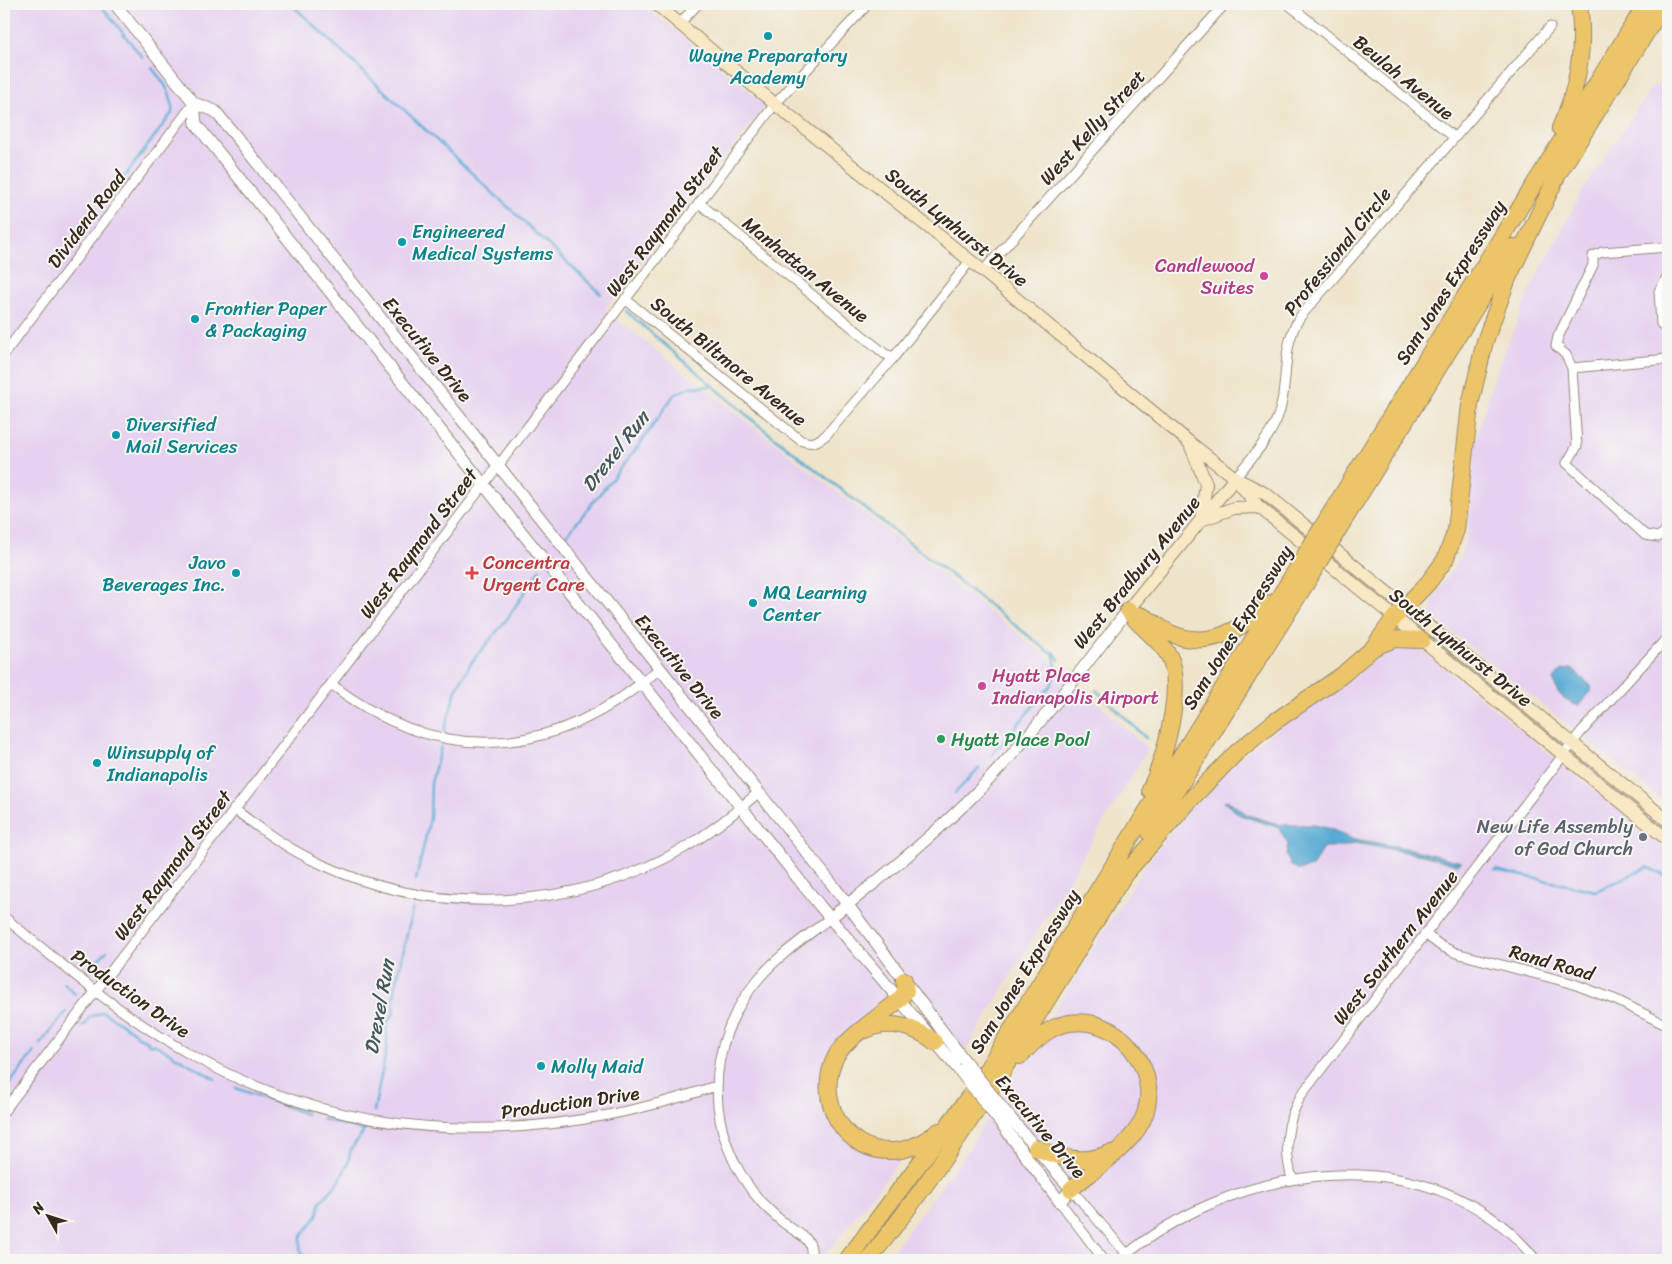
<svg xmlns="http://www.w3.org/2000/svg" width="1672" height="1264" viewBox="0 0 1672 1264" font-family="Sriracha,sans-serif">
  <style>
    .built { fill: #e6d2f0 }
    .water { fill: #59abd4; stroke: #4a6a79 }
    .lines { fill: none; stroke-linecap: round; stroke-linejoin: round }
    .stream { stroke: #59abd4; stroke-width: 2.5 }
    .minor-casing { stroke: #958774; stroke-width: 11 }
    .tertiary-casing { stroke: #958774; stroke-width: 13 }
    .secondary-casing { stroke: #958774; stroke-width: 14 }
    .motorway-casing { stroke: #958774; stroke-width: 18 }
    .minor { stroke: #fff; stroke-width: 9 }
    .tertiary { stroke: #fff; stroke-width: 11 }
    .secondary { stroke: #f8e8c3; stroke-width: 12 }
    .motorway { stroke: #edc569; stroke-width: 16 }
    .tertiary-bridge-casing { stroke: #958774; stroke-width: 13; stroke-linecap: butt }
    .motorway-bridge-casing { stroke: #958774; stroke-width: 18; stroke-linecap: butt }
    .tertiary-bridge { stroke: #fff; stroke-width: 11 }
    .motorway-bridge { stroke: #edc569; stroke-width: 16 }
    .culture-dot { fill: #0f9aa8; stroke: #f6f6f2; stroke-width: 2 }
    .hotel-dot { fill: #d1479c; stroke: #f6f6f2; stroke-width: 2 }
    .health-dot { fill: #e0444e; stroke: #f6f6f2; stroke-width: 2 }
    .leisure-dot { fill: #2e9e5b; stroke: #f6f6f2; stroke-width: 2 }
    .worship-dot { fill: #6b7280; stroke: #f6f6f2; stroke-width: 2 }
    .labels { text-anchor: middle; stroke-width: 4; stroke-linejoin: round; paint-order: stroke }
    .culture-label { font-size: 19px; fill: #0d838f; stroke: #f6f6f2; text-anchor: start }
    .street-label { font-size: 19px; fill: #3b2a1e; stroke: #f6f6f2 }
    .hotel-label { font-size: 19px; fill: #b23c85; stroke: #f6f6f2; text-anchor: end }
    .health-label { font-size: 19px; fill: #be3a42; stroke: #f6f6f2; text-anchor: start }
    .leisure-label { font-size: 19px; fill: #27864d; stroke: #f6f6f2; text-anchor: start }
    .worship-label { font-size: 19px; fill: #5b616d; stroke: #f6f6f2; text-anchor: end }
    .water-label { font-size: 20px; font-style: italic; fill: #46575e; stroke: #f6f6f2 }
  </style>
  <rect width="100%" height="100%" fill="#f6f6f2"/>
  <filter id="ink" filterUnits="userSpaceOnUse"><feTurbulence type="fractalNoise" baseFrequency=".02" numOctaves="2"/><feDisplacementMap in="SourceGraphic" scale="10" xChannelSelector="R" yChannelSelector="G"/><feConvolveMatrix kernelMatrix="1 2 1 2 8 2 1 2 1" color-interpolation-filters="sRGB"/></filter>
  <filter id="wash" filterUnits="userSpaceOnUse"><feTurbulence type="fractalNoise" baseFrequency=".0096" numOctaves="4" result="noise"/><feDisplacementMap in="SourceGraphic" scale="20" xChannelSelector="R" yChannelSelector="G"/><feGaussianBlur stdDeviation="1.12" result="paint"/><feColorMatrix in="noise" values="0 0 0 0 0 0 0 0 0 0 0 0 0 0 0 0 0 1.4 0 .05"/><feComposite in="paint" operator="in"/></filter>
  <g filter="url(#wash)">
    <rect width="100%" height="100%" fill="#efe4ca"/>
    <path class="built" d="M4,4H643L766,105L605,310L1045,655L1148,749L965,1051L913,981L825,1065L838,1134L904,1156L821,1260H4Z
      M1665,81L1668,83V805L1432,616L1433,599L1461,556L1469,526L1475,444L1494,377L1531,288L1581,193L1652,87Z
      M1416,645L1668,850V1260H886L964,1156L1144,867L1190,806L1250,749L1304,709L1357,675L1386,648Z"/>
    <path class="water" d="M1572,669L1591,686V691L1579,705C1568,705 1553,691 1554,679L1562,670Z
      M1227,800L1248,815L1282,825H1315L1331,829L1350,838L1411,849L1461,862L1457,865L1450,863L1423,855L1355,843C1344,849 1334,844 1322,849L1312,867L1299,870L1291,865L1286,856L1288,844L1279,828L1240,815L1224,802Z"/>
    <g class="lines">
      <path class="stream" d="M100,4L142,57
        M291,4L601,294
        M107,200L172,113C174,94 163,82 152,68
        M626,311L756,423L1048,651L1055,653L1059,660
        M565,537L640,444L674,395L690,387L712,386
        M1096,690L1146,738
        M444,731L456,690L471,663L507,619L540,569
        M992,755L1051,685L1057,671L1053,652
        M955,793L979,768
        M1495,870L1596,891L1648,867L1668,877
        M416,880L430,818L431,783L441,746
        M88,969L107,951
        M64,983L75,994
        M81,1026L86,1024L89,1017L103,1012L133,1031L138,1037L148,1041V1044L156,1045L215,1079
        M40,1044L66,1012
        M236,1088L306,1114
        M4,1091L34,1052
        M374,1111L387,1046V1023L394,1013L393,1004L395,988L413,907
        M322,1119L364,1130
        M4,1128L71,1039
        M335,1257L308,1259L300,1250L301,1237L317,1216L321,1201L339,1182L348,1163L351,1149L367,1127"/>
    </g>
  </g>
  <g filter="url(#ink)">
    <g class="lines">
      <defs>
        <path id="minor" d="M1288,4L1454,137
          M680,23L698,4
          M699,203L885,354L894,357
          M1668,247L1602,252L1593,256V265L1558,337L1556,346L1566,355L1572,368L1577,446L1567,463L1645,535L1658,537L1668,530
          M983,271L1225,4
          M1668,276L1659,291L1661,324L1668,332
          M625,299L800,440C811,445 817,442 826,435L894,357L970,261
          M4,354L194,103
          M1572,368L1668,359
          M1235,478C1252,457 1272,437 1280,410C1289,378 1281,346 1300,317L1550,27
          M331,684C442,769 556,759 660,668
          M234,809C262,830 289,850 321,864C436,918 576,911 686,847C712,831 736,812 759,792
          M4,917C65,967 125,1019 195,1057C359,1148 542,1145 716,1086
          M1425,934L1441,946L1456,953L1571,983L1616,1000L1668,1026
          M4,1111L775,104L868,4
          M1292,1179C1284,1149 1285,1122 1302,1094L1581,732L1668,637
          M1071,1189L1132,1260
          M1060,1202L1104,1260
          M810,1260C812,1253 812,1245 806,1239C801,1234 793,1230 788,1226C778,1219 770,1211 762,1203C703,1137 702,1044 760,977C780,954 806,937 830,918
          M1120,1260C1233,1163 1433,1131 1536,1260"/>
        <path id="tertiary" d="M115,4L194,103L215,111L234,134L835,888L964,1060
          M194,103L196,124L820,906L959,1070
          M830,918C882,878 934,836 980,789C1034,733 1081,671 1128,610
          M1001,1123L1060,1202L1071,1189L1007,1114"/>
        <path id="secondary" d="M656,4L775,104L983,271L1189,442L1235,478L1266,494L1668,821
          M1190,444L1206,484L1201,520L1234,508L1259,507
          M1238,482L1259,507L1668,840
          M1128,610L1235,478"/>
        <path id="motorway" d="M1560,128C1578,89 1585,47 1579,4
          M1555,179L1664,4
          M1329,516L1646,4
          M1341,525L1513,247
          M1128,610C1140,628 1160,639 1169,656C1185,686 1164,760 1150,790
          M1140,615C1151,619 1159,628 1170,633C1207,650 1242,631 1267,603
          M1375,647L1394,639L1422,640
          M1150,833L1310,577
          M1124,875L1193,797L1237,752L1274,722L1341,676L1373,648L1395,617L1428,583L1445,560L1456,530L1470,405L1485,341L1508,278L1560,170
          M904,980L906,991L899,1000C883,1014 845,1039 836,1056C814,1098 843,1153 893,1151C911,1150 925,1141 939,1131
          M866,1030C889,1019 916,1027 935,1042
          M1020,1056C1031,1044 1043,1032 1058,1026C1116,1005 1172,1076 1138,1128C1122,1152 1093,1170 1071,1189
          M1036,1148C1060,1158 1084,1165 1110,1153
          M847,1260L973,1092L1298,567
          M868,1260C967,1137 1046,1001 1129,867"/>
      </defs>
      <use href="#minor" class="minor-casing"/>
      <use href="#tertiary" class="tertiary-casing"/>
      <use href="#secondary" class="secondary-casing"/>
      <use href="#motorway" class="motorway-casing"/>
      <use href="#minor" class="minor"/>
      <use href="#tertiary" class="tertiary"/>
      <use href="#secondary" class="secondary"/>
      <use href="#motorway" class="motorway"/>
      <defs>
        <path id="tertiary-bridge" d="M964,1060L1007,1114
          M959,1070L1001,1123"/>
        <path id="motorway-bridge" d="M1298,567L1329,516
          M1310,577L1341,525"/>
      </defs>
      <use href="#tertiary-bridge" class="tertiary-bridge-casing"/>
      <use href="#motorway-bridge" class="motorway-bridge-casing"/>
      <use href="#tertiary-bridge" class="tertiary-bridge"/>
      <use href="#motorway-bridge" class="motorway-bridge"/>
    </g>
  </g>
  <g class="culture-dot">
    <circle cx="768" cy="36" r="5"/>
    <circle cx="402" cy="242" r="5"/>
    <circle cx="195" cy="319" r="5"/>
    <circle cx="116" cy="435" r="5"/>
    <circle cx="236" cy="573" r="5"/>
    <circle cx="753" cy="603" r="5"/>
    <circle cx="97" cy="763" r="5"/>
    <circle cx="541" cy="1066" r="5"/>
  </g>
  <g class="hotel-dot">
    <circle cx="1264" cy="276" r="5"/>
    <circle cx="982" cy="686" r="5"/>
  </g>
  <path class="health-dot" d="M469.5 565.5h5v5h5v5h-5v5h-5v-5h-5v-5h5z"/>
  <circle class="leisure-dot" cx="941" cy="739" r="5"/>
  <circle class="worship-dot" cx="1643" cy="837" r="5"/>
  <g class="labels">
    <g class="culture-label">
      <text x="768" y="62" text-anchor="middle">Wayne Preparatory<tspan x="768" dy="22">Academy</tspan></text>
      <text x="412" y="238">Engineered<tspan x="412" dy="22">Medical Systems</tspan></text>
      <text x="205" y="315">Frontier Paper<tspan x="205" dy="22">&amp; Packaging</tspan></text>
      <text x="126" y="431">Diversified<tspan x="126" dy="22">Mail Services</tspan></text>
      <text x="226" y="569" text-anchor="end">Javo<tspan x="226" dy="22">Beverages Inc.</tspan></text>
      <text x="763" y="599">MQ Learning<tspan x="763" dy="22">Center</tspan></text>
      <text x="107" y="759">Winsupply of<tspan x="107" dy="22">Indianapolis</tspan></text>
      <text x="551" y="1073">Molly Maid</text>
    </g>
    <g class="street-label">
      <text transform="translate(1404 77) rotate(39)" y="7">Beulah Avenue</text>
      <text transform="translate(1092 127) rotate(-48)" y="7">West Kelly Street</text>
      <text transform="translate(86 219) rotate(-53)" y="7">Dividend Road</text>
      <text transform="translate(664 221) rotate(-53)" y="7">West Raymond Street</text>
      <text transform="translate(957 227) rotate(39)" y="7">South Lynhurst Drive</text>
      <text transform="translate(1337 251) rotate(-51)" y="7">Professional Circle</text>
      <text transform="translate(806 269) rotate(39)" y="7">Manhattan Avenue</text>
      <text transform="translate(1450 282) rotate(-58)" y="7">Sam Jones Expressway</text>
      <text transform="translate(428 349) rotate(51)" y="7">Executive Drive</text>
      <text transform="translate(729 361) rotate(39)" y="7">South Biltmore Avenue</text>
      <text transform="translate(418 543) rotate(-53)" y="7">West Raymond Street</text>
      <text transform="translate(1136 572) rotate(-51)" y="7">West Bradbury Avenue</text>
      <text transform="translate(1237 627) rotate(-58)" y="7">Sam Jones Expressway</text>
      <text transform="translate(1461 647) rotate(39)" y="7">South Lynhurst Drive</text>
      <text transform="translate(680 666) rotate(51)" y="7">Executive Drive</text>
      <text transform="translate(172 865) rotate(-53)" y="7">West Raymond Street</text>
      <text transform="translate(1395 947) rotate(-52)" y="7">West Southern Avenue</text>
      <text transform="translate(1552 962) rotate(16)" y="7">Rand Road</text>
      <text transform="translate(1024 971) rotate(-58)" y="7">Sam Jones Expressway</text>
      <text transform="translate(131 993) rotate(35)" y="7">Production Drive</text>
      <text transform="translate(570 1102) rotate(-8)" y="7">Production Drive</text>
      <text transform="translate(1041 1126) rotate(50)" y="7">Executive Drive</text>
    </g>
    <g class="hotel-label">
      <text x="1254" y="272">Candlewood<tspan x="1254" dy="22">Suites</tspan></text>
      <text x="992" y="682" text-anchor="start">Hyatt Place<tspan x="992" dy="22">Indianapolis Airport</tspan></text>
    </g>
    <g class="health-label">
      <text x="483" y="569">Concentra<tspan x="483" dy="22">Urgent Care</tspan></text>
    </g>
    <g class="leisure-label">
      <text x="951" y="746">Hyatt Place Pool</text>
    </g>
    <g class="worship-label">
      <text x="1633" y="833">New Life Assembly<tspan x="1633" dy="22">of God Church</tspan></text>
    </g>
    <g class="water-label">
      <text transform="translate(615 451) rotate(-52)" y="7">Drexel Run</text>
      <text transform="translate(379 1007) rotate(-80)" y="7">Drexel Run</text>
    </g>
  </g>
  <rect width="1672" height="1264" fill="none" stroke="#f6f6f2" stroke-width="20"/>
  <g transform="translate(48 1216) rotate(309)" stroke="#f6f6f2" stroke-width="4" paint-order="stroke">
  <path d="M0-4L9 19L0 12L-9 19Z" fill="#3b2a1e"/>
  <text y="-8" font-size="14" font-weight="bold" text-anchor="middle" fill="#3b2a1e">N</text>
  </g>
</svg>
